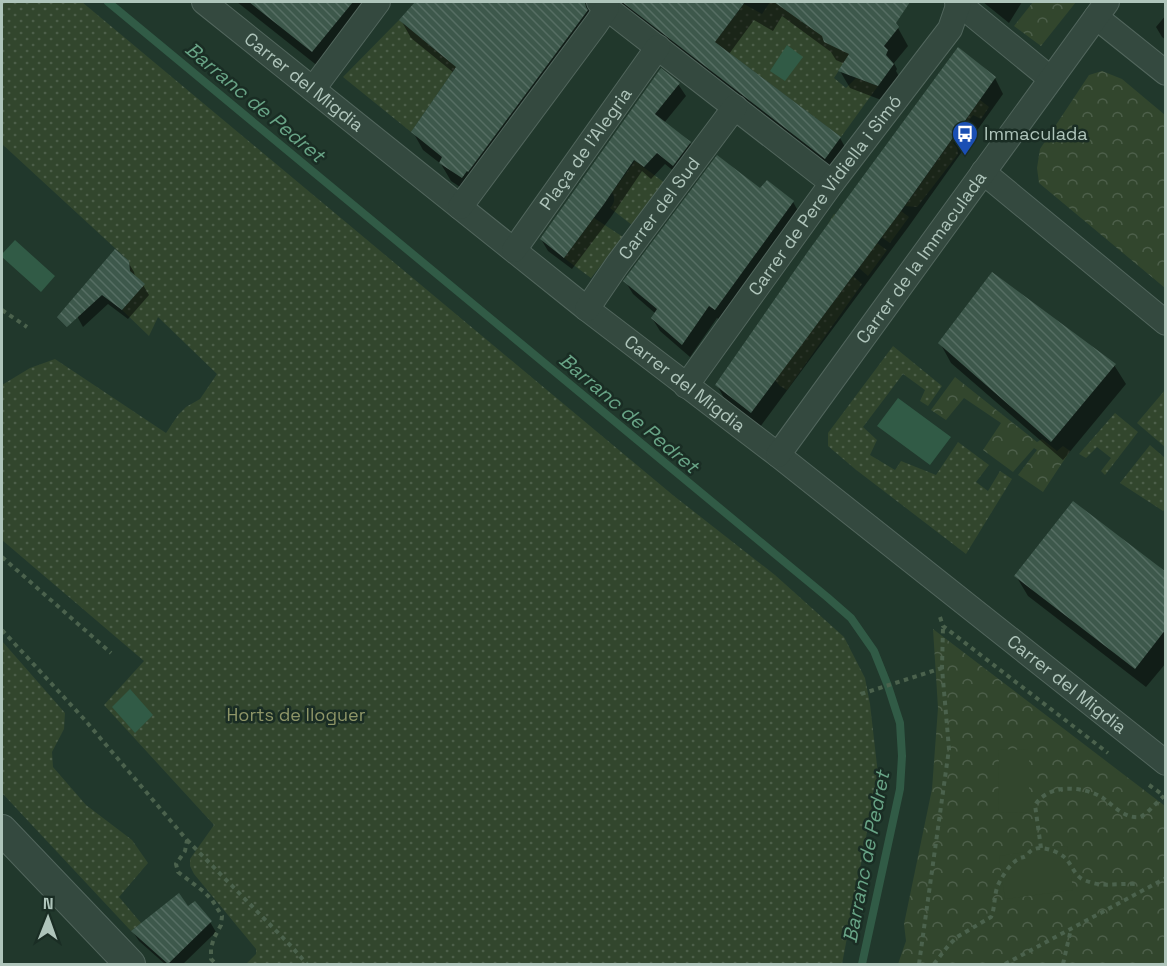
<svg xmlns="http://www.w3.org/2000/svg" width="1167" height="966" viewBox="0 0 1167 966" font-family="'Space Grotesk',sans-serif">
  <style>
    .grass { fill: url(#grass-dots) }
    .park { fill: url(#park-crowns) }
    .pitch { fill: #32462d }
    .water { fill: #315b46 }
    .shadow { fill: #0007 }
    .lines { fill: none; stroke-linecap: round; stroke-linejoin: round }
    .stream { stroke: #315b46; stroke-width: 8 }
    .building { fill: url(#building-back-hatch) }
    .minor-casing { stroke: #52665d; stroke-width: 26 }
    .tertiary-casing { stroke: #52665d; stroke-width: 32 }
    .path { stroke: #4b624d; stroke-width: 4; stroke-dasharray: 4.5 4.5; stroke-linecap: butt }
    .minor { stroke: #34493f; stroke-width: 24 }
    .tertiary { stroke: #34493f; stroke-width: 30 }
    .labels { text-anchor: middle; stroke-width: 5; stroke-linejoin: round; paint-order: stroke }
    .street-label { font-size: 18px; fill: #afc5bb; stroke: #1a2d24 }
    .poi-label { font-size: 18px; fill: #afc5bb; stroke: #1a2d24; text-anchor: start }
    .park-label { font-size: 18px; fill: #8e9567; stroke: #1a2d24 }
    .water-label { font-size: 20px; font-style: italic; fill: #68a486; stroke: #1a2d24 }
  </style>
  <defs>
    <pattern id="grass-dots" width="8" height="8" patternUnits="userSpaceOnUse" patternTransform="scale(1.5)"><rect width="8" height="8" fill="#32462d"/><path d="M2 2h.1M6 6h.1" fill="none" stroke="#4d5f4a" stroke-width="1.8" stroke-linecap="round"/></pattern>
    <pattern id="park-crowns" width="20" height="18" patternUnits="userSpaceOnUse" patternTransform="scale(1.5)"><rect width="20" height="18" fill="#32462d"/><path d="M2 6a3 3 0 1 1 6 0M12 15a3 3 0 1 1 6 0" fill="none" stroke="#4d5f4a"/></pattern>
    <pattern id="building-back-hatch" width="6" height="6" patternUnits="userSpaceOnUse" patternTransform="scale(1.5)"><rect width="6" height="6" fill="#3d584b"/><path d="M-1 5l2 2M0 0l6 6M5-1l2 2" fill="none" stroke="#566e63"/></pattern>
  </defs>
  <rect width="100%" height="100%" fill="#21382c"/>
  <path class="grass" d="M2,2H82L674,496L775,575L844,637L865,678L870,704L878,774L842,964H246L256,954V949L194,874L190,866V859L214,825L104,705L144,661L2,540V385L30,368L55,359L166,433L178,415L186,407L200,399L217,374L158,317L149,336L122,310L144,284L130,271L129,261L2,144Z
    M770,2H888L858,41L834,78L846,88L856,78L878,86L841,137L715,42L744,4L762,14Z
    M399,20L456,67L411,132L343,77Z
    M980,100L989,107L981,119L973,115L953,143L957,148L958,154L917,207L905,206Z
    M635,161L665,183L632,225L610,208C616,202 615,196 610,188L614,190Z
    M844,203L886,231L901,211L909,217L890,243L839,209Z
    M834,214L887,250L868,276L859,268L869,254L828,224Z
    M594,218L623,237L591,278L564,258Z
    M853,276L862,284L787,390L780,386L775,380Z
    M893,346L942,386L928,406L920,401L925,390L903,374L863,427L877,440L870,455L895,470L901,461L936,475L958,442L989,465L976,482L988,491L1000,471L1012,479L966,554L855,469L828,446V433Z
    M1165,390V447L1137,423Z
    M1115,413L1138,432L1105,475L1101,471L1111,458L1097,447L1086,458L1079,454Z
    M1150,445L1165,458L1166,509L1163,511L1120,483Z
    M2,641L65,713L64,729L52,752L53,767L86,805L132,840L148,863L119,897L141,923L131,931L2,793Z"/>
  <path class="park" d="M1033,2H1076L1041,46L1014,26Z
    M1102,71L1122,79L1165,115V288L1039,183L1037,168L1040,149L1089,75Z
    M955,377L1037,442L1042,439L1057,451L1063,446L1070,451L1043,492L1018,475L1037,450L1034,448L1013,472L983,450L1001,423L964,398L946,420L931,410Z
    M933,629L1165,806V964H898L906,941L904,924L932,789L938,708Z"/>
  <path class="pitch" d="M999,749L1029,750V813L998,812Z
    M1067,846L1073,890L1005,899L999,856Z"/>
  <path class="water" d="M787,45L803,57L785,81L770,71Z
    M15,240L55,276L41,292L2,257V254Z
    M898,398L951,437L930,465L877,426Z
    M130,689L153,715L135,733L112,707Z"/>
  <path class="shadow" d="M237,2H384L324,71Z
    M417,2H868L898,28L908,46L894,63L897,69L896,71L903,83L889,103L850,88L840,71L845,64L836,60L831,52L782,16L773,31L754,20L729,54L840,138L850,156L835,176L619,8L472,195L451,181L441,164L423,150L413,132L454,73L411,38L401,20Z
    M983,2H1022L1009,23Z
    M1166,15V40L1162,37L1156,27Z
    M995,78L1003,94L909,226L760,427L725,400L717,385Z
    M678,84L686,96L664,123L690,143L697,156L681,177L665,164L651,179L642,171L611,217L572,269L548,251L541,239Z
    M761,190L793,202L801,216L723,322L717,318L690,357L660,331L652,318L656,314L633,294L625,281Z
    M128,262L134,272L135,277L143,285L149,295L128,319L108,304L83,327L78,318V295Z
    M940,343L1114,365L1126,384L1063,460L951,363Z
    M1166,574V663L1146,687L1028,596L1016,576Z
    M188,908L210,922L216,932L183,964H165L139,941L133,932Z"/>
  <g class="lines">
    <path class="stream" d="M108,2L827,597L851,618L874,651L888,686L900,723L902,756L900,789L862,964"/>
  </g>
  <path class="building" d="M249,2H353L312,52Z
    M415,2H585L586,7L588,10L468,172L467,171L462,178L439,163L442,157L411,132L456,67L399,20Z
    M622,2H745L715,42L841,137L825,159Z
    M774,2H910L896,23L899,27L884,46L888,50L886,55L894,64L878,86L838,71L849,54L824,42L822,36Z
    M958,47L996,77L901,211L751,413L715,385L809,250Z
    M661,68L680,83L655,114L691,142L673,166L657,153L644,167L634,160L604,204L564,258L540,239Z
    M717,155L760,188L767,180L794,201L715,310L709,306L682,345L651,318L657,309L623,281Z
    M115,249L129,261L130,271L145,284L122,310L102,295L67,327L57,317Z
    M992,272L1116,364L1051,442L938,343Z
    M1073,501L1166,572V629L1135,669L1014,576Z
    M179,893L188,906L195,901L212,921L168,964L131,931Z"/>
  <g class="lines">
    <defs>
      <g id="minor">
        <path id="s1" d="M204,2L587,309L778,455L1166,763"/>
        <path d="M599,2L832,183"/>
        <path d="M957,2L1051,79"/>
        <path d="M1096,17L1166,73"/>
        <path d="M313,89L378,2"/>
        <path d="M983,172L1166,323"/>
        <path d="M460,207L596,24L607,8"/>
        <path id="s2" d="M514,250L658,47"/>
        <path id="s3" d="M587,309L617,265L735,107"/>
        <path id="s4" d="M686,386L832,183L950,29L959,3"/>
        <path id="s5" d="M778,455L1107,2"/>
      </g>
      <path id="tertiary" d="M2,830L130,964"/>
    </defs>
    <use href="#minor" class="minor-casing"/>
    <use href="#tertiary" class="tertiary-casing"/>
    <path class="path" d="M2,310L27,327
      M2,557L111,653
      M940,617L943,626L1108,753
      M2,630L84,719L187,840L185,851L176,864L178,872L203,891L212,900L222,916L221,925L214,938L211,948V959L216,964
      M861,694L942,668
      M1149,785L1166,797
      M187,840L291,946L307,964
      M1041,848L1035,805C1049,783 1084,786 1103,798C1114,806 1125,819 1140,817C1145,816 1158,801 1164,796
      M919,964L949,749L942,668L943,627
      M934,964L948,946L957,937L991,917C996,906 993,893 1000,881C1004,874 1010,864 1017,860C1023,856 1020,859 1026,856C1029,853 1029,852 1032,850C1041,845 1056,851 1063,856C1072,863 1074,876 1084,880C1103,888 1115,883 1135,884
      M1005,964L1166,878
      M1063,964L1071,929"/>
    <use href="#minor" class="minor"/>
    <use href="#tertiary" class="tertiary"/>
  </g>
  <defs>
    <symbol id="bus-pin" viewBox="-11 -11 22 30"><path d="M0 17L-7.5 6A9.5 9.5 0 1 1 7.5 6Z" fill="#1a4fb4" stroke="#1a2d24"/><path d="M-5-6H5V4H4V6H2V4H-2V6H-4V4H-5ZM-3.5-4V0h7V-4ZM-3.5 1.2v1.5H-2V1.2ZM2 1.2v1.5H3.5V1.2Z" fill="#fff"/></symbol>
  </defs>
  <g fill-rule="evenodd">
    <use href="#bus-pin" x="950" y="119" width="30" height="40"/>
  </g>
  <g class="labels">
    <g class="street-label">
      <text dy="6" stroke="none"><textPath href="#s1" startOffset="128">Carrer del Migdia</textPath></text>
      <text dy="6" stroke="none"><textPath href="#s2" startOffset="124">Plaça de l'Alegria</textPath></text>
      <text dy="6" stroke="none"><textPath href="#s4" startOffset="236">Carrer de Pere Vidiella i Simó</textPath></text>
      <text dy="6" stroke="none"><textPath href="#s3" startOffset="124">Carrer del Sud</textPath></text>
      <text dy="6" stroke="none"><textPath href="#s5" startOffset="244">Carrer de la Immaculada</textPath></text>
      <text dy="6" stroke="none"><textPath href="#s1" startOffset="614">Carrer del Migdia</textPath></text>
      <text dy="6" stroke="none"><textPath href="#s1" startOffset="1100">Carrer del Migdia</textPath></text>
    </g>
    <g class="poi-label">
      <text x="984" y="140">Immaculada</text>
    </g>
    <g class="park-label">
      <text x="296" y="721">Horts de lloguer</text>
    </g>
    <g class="water-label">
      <text transform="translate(255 102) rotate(40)" y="7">Barranc de Pedret</text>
      <text transform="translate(629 413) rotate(40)" y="7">Barranc de Pedret</text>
      <text transform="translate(866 857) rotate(-79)" y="7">Barranc de Pedret</text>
    </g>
  </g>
  <rect width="1167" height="966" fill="none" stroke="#afc5bb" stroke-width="6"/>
  <g transform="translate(48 918) rotate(1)" stroke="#1a2d24" stroke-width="4.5" paint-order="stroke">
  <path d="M0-4.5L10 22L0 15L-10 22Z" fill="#afc5bb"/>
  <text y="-9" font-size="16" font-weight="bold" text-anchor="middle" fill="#afc5bb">N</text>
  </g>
</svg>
